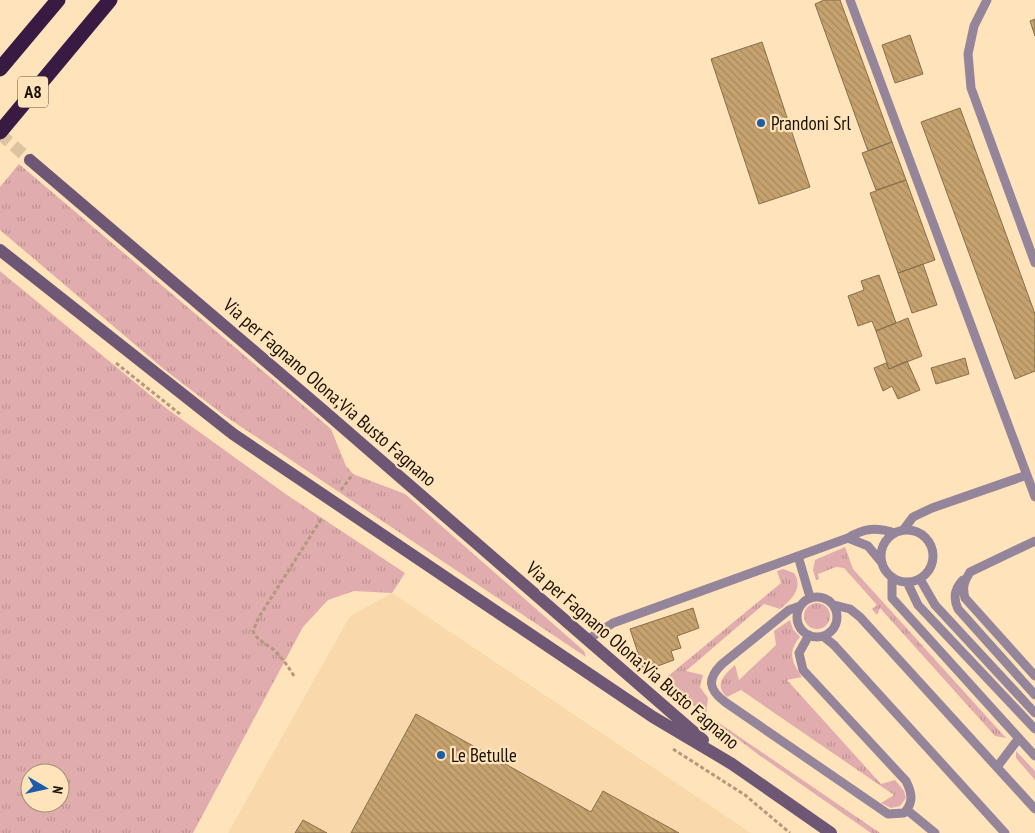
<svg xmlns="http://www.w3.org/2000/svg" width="1035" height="833" viewBox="0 0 1035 833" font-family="'PT Sans Narrow',sans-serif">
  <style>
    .built { fill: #f9d9ab }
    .grass { fill: url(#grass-tufts); fill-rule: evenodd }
    .building { fill: url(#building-back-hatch); stroke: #886f4b }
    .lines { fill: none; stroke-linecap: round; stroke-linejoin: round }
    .secondary-tunnel { stroke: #ddc4a0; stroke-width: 12; stroke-dasharray: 12 6; stroke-linecap: butt }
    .path { stroke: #b19b7c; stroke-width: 3; stroke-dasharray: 4 2.5; stroke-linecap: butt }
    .lane { stroke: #95859a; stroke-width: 9 }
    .secondary { stroke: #6d5775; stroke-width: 12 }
    .highway { stroke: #381a43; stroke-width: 15 }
    .poi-dot { fill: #1d5cad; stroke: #ffe3bb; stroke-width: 2 }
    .labels { text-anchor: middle; stroke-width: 4.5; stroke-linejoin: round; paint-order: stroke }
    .shield { fill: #ffe3bb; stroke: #5f503b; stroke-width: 1 }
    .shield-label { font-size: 18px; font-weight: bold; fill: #1a1104 }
    .poi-label { font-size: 19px; fill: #1a1104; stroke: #ffe3bb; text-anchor: start }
    .street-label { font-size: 19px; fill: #1a1104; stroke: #ffe3bb }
  </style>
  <defs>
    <pattern id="grass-tufts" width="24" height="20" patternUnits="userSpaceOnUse" patternTransform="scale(1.25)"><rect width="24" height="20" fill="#e0acad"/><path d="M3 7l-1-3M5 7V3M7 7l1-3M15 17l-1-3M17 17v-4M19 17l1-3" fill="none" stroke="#c09393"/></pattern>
    <pattern id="building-back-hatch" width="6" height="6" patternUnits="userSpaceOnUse" patternTransform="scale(1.25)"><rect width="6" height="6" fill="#c5a26e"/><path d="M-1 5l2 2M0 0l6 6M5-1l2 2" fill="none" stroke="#a98a5e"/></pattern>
  </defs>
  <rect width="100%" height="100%" fill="#ffe3bb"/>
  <path class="built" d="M392,593L751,833H228L350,616Z"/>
  <path class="grass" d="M19,164L331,429L346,466L353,474L405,494L584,651L586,657L225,416L165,370L0,230V187Z
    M0,271L166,408L287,495L405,573L392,593L354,591L328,600L303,627L193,833H0ZM30,773H60V803H30Z
    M845,547L853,569L1006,738L995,736L880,608L877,615L872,609L877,605L844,568L836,567L818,574L819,579L816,580L813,570L815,560Z
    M783,569L794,573C804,588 791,600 780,609L764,604L686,671L703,675L700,687L708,698L706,714L880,833H871L759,755L674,691L667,677L781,583L777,571Z
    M804 616a13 13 0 1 1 26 0a13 13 0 1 1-26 0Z
    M790,620L793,629L800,637C787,652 792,663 802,677L787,680L881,784L895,780L904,791L906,798L900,806L891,808L881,803L894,795L741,690L727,697C713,685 725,674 735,665L739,680L776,645L774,631Z
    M1016,751L1035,771V780L1016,758Z"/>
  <path class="building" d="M824,0H840L892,142L868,151L815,4Z
    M1035,19V36L1030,21Z
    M910,35L923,74L895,83L882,45Z
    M762,42L810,187L759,204L711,59Z
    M960,108L1035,314V371L1015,379L921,122Z
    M892,142L906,180L876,190L862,153Z
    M906,180L935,260L898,273L870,193Z
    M923,264L937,305L912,313L898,273Z
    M879,275L896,323L876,331L872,321L858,326L848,296L864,290L861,281Z
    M908,318L922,356L889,369L876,331Z
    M965,358L969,374L936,384L931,368Z
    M907,361L920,390L898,399L892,386L883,391L874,368L886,363L889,369Z
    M693,608L699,628L677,636L681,648L671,651L674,660L644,671L630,629Z
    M416,714L591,812L603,791L679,833H351Z
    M303,820L327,833H295Z"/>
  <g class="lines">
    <path class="secondary-tunnel" d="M0,134L30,160"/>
    <path class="path" d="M116,363L180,414
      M341,490L353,474
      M294,676C288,666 282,658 274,650C266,643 257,641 253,631L259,617L322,518
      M673,749L745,795L790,833"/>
    <path class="lane" d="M850,0L1035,497
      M987,0L974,26L968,54L971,88L1035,263
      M904,529L913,517L932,508L1027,475
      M881 556a26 26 0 1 1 52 0a26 26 0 1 1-52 0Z
      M848,538L868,546L882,563
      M1035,541L970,572C964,582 962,587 965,598L1035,676
      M798,556L810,597
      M892,577V598L1035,756
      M920,579L935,605L1035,713
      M963,580C954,589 953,598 958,609L1035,695
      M907,582L918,605L1035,729
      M797 617a20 20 0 1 1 40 0a20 20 0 1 1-40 0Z
      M834,605L850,609L860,617L1035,809
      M800,606L789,610L722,664C707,679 708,689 725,702L888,814L904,813C914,802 912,793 906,781L803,670L799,653L809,635
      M823,636L834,645L1005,833
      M587,640L613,623L848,538C864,528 876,527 895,533
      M997,767L1019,738
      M907,810L935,833"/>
    <path class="secondary" d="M30,160L324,411L703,740
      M0,250L233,434L653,717L732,764L831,833"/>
    <path class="highway" d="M0,69L58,0
      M0,132L110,0"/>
  </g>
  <g class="poi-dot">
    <circle cx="761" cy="123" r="5"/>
    <circle cx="441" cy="755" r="5"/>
  </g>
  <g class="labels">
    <rect class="shield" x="18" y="76.5" width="30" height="31" rx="4"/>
    <g class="shield-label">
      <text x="33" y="98">A8</text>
    </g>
    <g class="poi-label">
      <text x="771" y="130">Prandoni Srl</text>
      <text x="451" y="762">Le Betulle</text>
    </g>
    <g class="street-label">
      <text transform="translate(330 392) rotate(41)" y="7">Via per Fagnano Olona;Via Busto Fagnano</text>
      <text transform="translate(633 655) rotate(41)" y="7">Via per Fagnano Olona;Via Busto Fagnano</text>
    </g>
  </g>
  <g transform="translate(45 788) rotate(99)"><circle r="24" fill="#ffe3bb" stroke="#a38f72"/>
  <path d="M0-4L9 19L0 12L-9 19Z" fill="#1d5cad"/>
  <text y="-8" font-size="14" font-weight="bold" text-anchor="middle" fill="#1a1104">N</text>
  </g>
</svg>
